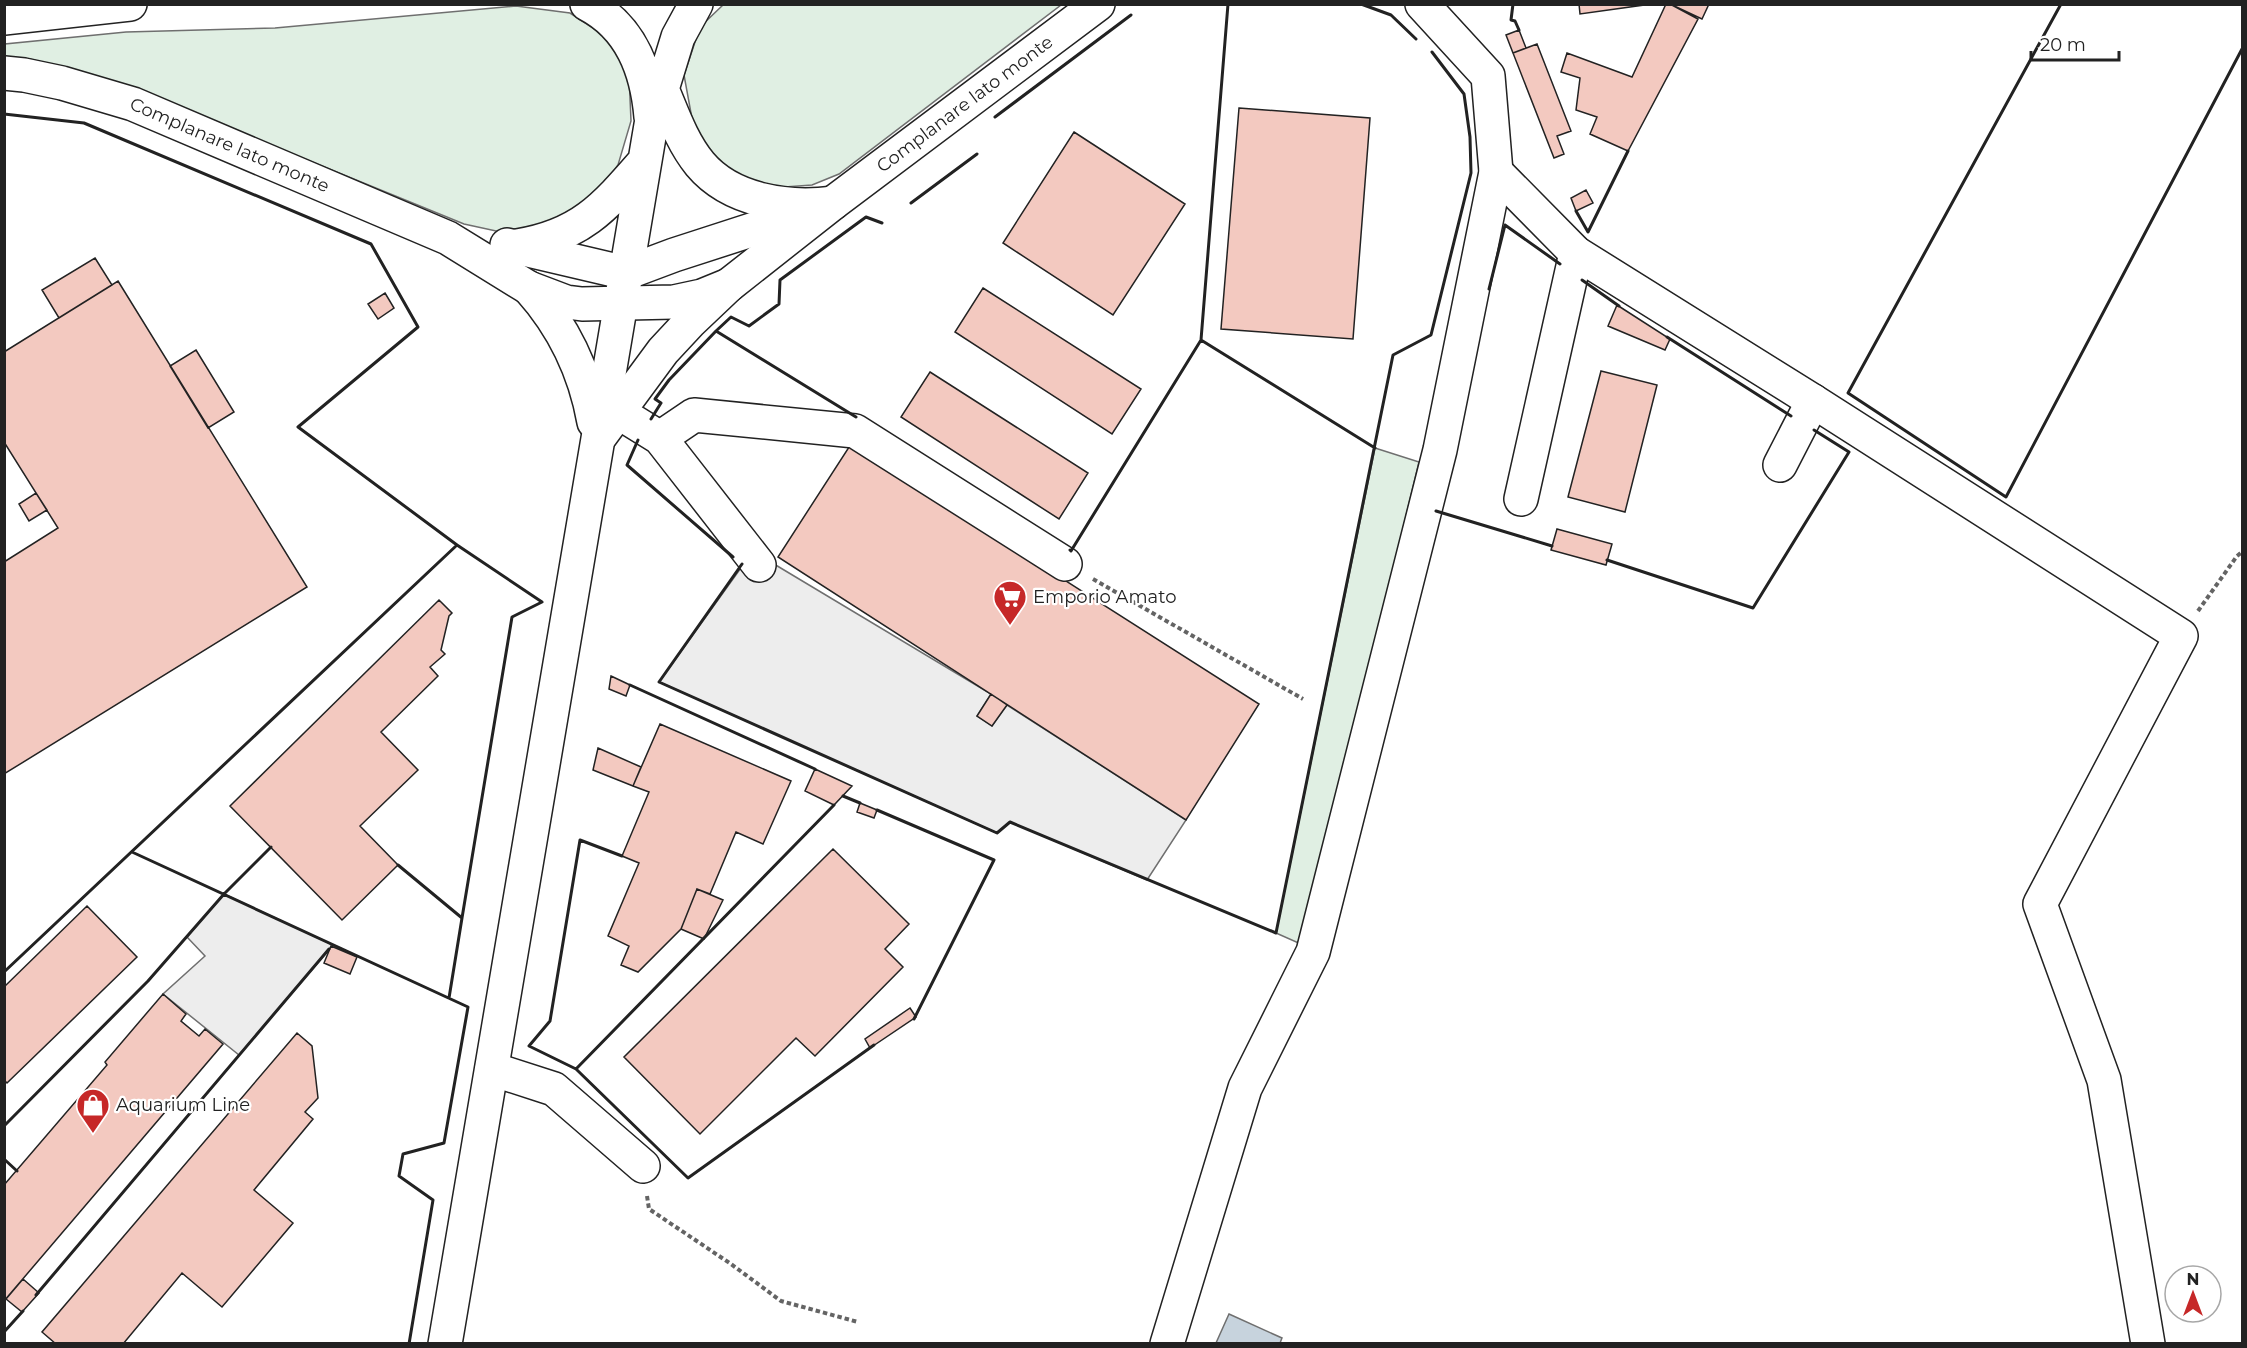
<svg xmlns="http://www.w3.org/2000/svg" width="2247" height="1348" viewBox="0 0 2247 1348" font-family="Montserrat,sans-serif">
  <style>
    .green { fill: #e0efe3; stroke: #6f6f6f; stroke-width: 1.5 }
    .parking { fill: #ededed; stroke: #6f6f6f; stroke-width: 1.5 }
    .water { fill: #c7d3dd; stroke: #6f6f6f; stroke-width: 1.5 }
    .building { fill: #f3c9c0; stroke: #222; stroke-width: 1.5 }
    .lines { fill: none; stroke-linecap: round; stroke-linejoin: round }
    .minor-casing { stroke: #222; stroke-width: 36 }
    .highway-casing { stroke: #222; stroke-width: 36 }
    .path { stroke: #646464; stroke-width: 4; stroke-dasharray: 4.5 3; stroke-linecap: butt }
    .minor { stroke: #fff; stroke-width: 33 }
    .highway { stroke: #fff; stroke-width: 33 }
    .wall { stroke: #222; stroke-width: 3 }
    .labels { text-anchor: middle; stroke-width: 4.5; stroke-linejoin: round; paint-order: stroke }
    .street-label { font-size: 18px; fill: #222; stroke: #fff }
    .poi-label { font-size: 18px; fill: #222; stroke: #fff; text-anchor: start }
  </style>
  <rect width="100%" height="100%" fill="#fff"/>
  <path class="green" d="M723,5H1061L839,174L812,185L771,188L721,170L695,135L684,75L700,27Z
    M516,6L570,13L610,39L629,75L631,121L618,165L592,203L551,226L510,234L464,224L118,83L30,59H5V44L126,32L275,28Z
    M1375,448L1419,462L1303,945L1276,933Z"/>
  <path class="parking" d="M774,564L991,694L977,716L992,726L1007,705L1186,820L1147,880L1010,822L997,833L659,682L743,565Z
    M224,894L333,945L239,1055L163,994L205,956L187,937Z"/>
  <path class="water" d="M1229,1314L1282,1338L1280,1343H1216Z"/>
  <path class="building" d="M1579,4H1644V5L1580,14Z
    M1666,4H1670L1698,19L1628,151L1590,134L1597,117L1576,110L1580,78L1561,72L1567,53L1632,77Z
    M1670,4H1709L1702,19Z
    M1519,30L1526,48L1513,53L1506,35Z
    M1537,44L1571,131L1557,136L1564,154L1554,158L1513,53Z
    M1239,108L1370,118L1353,339L1221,329Z
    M1074,132L1185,204L1113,315L1003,243Z
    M1586,190L1593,203L1576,211L1571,198Z
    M95,258L112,285L59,318L42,290Z
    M118,281L307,587L4,774V562L58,528L4,442V352Z
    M983,288L1141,389L1112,434L955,332Z
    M385,293L394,308L378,319L368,304Z
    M1617,305L1670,339L1665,350L1608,326Z
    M196,350L234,412L208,428L170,366Z
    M1601,371L1657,385L1625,512L1568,497Z
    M930,372L1088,473L1059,519L901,417Z
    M851,444L1259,704L1186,820L778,557Z
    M36,493L47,510L29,521L19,504Z
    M1557,529L1612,544L1606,565L1551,550Z
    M439,600L452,613L449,616L441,650L445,654L430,667L438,676L381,732L418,770L360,826L398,865L342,920L230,806Z
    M611,676L630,685L626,696L609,689Z
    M991,694L1007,705L992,726L977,716Z
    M660,724L791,781L763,844L736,832L710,894L697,889L681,929L638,972L621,965L629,946L608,936L639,863L622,856L649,792L633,786Z
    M598,748L641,767L633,786L593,770Z
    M815,769L852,786L834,805L805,791Z
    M860,803L877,810L874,818L857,812Z
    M833,849L909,924L885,949L903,967L815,1056L796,1038L700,1134L624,1057Z
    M697,889L723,900L704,939L681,929Z
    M87,906L137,957L7,1083L4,1080V987Z
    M331,946L357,957L350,974L324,963Z
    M163,994L186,1014L181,1021L199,1036L205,1029L223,1044L4,1301V1185L107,1065L105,1062Z
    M910,1008L916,1017L870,1048L865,1039Z
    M297,1033L312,1046L318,1098L305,1112L313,1119L254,1190L293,1223L222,1307L182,1273L123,1344H56L42,1332Z
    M23,1279L39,1293L22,1312L6,1299Z"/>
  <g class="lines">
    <defs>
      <g id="minor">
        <path id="s1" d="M4,73L24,75L62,83L133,104L448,238L529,288L566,302L582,304L674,302L702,296L729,285"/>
        <path d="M1496,172L1576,253L1813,401L2181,636L2040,904L2104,1080L2148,1344"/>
        <path d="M507,245L626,273L674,255L813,210"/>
        <path d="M529,288C564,327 585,371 594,422"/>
        <path d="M618,412L660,438L759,565"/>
        <path id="s2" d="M601,435L663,351L690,322L729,285L833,203L1098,4"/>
        <path d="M660,438L694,415L855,431L1065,564"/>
        <path d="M1780,465L1813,401"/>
        <path d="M1521,499L1576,253"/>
        <path d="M492,1069L554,1089L643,1166"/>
        <path d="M445,1344L626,273"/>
        <path d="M1167,1344L1245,1088L1313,952L1440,450L1496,172L1488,76L1422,4"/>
      </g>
      <path id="highway" d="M587,4C631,27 647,70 651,117
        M4,18L130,4
        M662,89C673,115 682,142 700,164C731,201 788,209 833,203
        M517,246C580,236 604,208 644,162
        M626,273L651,125L678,37L696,4"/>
    </defs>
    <use href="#minor" class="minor-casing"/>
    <use href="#highway" class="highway-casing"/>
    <path class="path" d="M1093,579L1303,699
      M2198,611L2237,556L2242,552
      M647,1196L649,1209L731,1264L781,1301L858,1322"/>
    <use href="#minor" class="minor"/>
    <use href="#highway" class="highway"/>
    <path class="wall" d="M1361,4L1391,15L1416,39
      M1513,4L1511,20L1515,21L1519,30
      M2061,4L1848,393L2006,497L2242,49
      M4,114L84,123L371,244L418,327L298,427L457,545L4,972
      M995,117L1131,15
      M911,203L977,154
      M1576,211L1588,232L1628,151
      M1582,280L1619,306
      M1489,289L1505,225L1560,264
      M716,331L731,317L749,326L779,304L780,280L866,217L882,223
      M1667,337L1791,416
      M1201,340L1228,4
      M651,419L661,403L655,399L669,380L716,331L856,417
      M638,440L627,465L733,557
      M1436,511L1552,546
      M1070,550L1071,551L1201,340L1375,448
      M1607,560L1753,608L1849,452L1814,430
      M742,564L659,682L997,833L1010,822L1276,933L1393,355L1431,335L1471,173L1470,137L1464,94L1432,52
      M630,685L815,769
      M843,796L860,803
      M877,810L994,860L914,1019
      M132,852L468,1007L444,1143L403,1154L399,1176L433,1200L409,1344
      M622,856L580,840L550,1021L529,1046L576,1069L834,805
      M398,865L462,918L512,617L542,602L457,545
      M449,998L462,918
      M576,1069L688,1178L874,1045
      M4,1126L148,981L224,894L271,847
      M4,1159L17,1171
      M36,1295L329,949
      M4,1332L23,1311"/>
  </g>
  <defs>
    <symbol id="supermarket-pin" viewBox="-11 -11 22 30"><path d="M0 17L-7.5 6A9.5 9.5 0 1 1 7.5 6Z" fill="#c62828" stroke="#fff"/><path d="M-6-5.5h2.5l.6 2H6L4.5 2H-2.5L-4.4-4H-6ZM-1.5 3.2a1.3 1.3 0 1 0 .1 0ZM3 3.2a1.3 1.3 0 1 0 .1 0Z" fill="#fff"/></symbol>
    <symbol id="shop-pin" viewBox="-11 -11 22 30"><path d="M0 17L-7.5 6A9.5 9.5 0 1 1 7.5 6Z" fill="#c62828" stroke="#fff"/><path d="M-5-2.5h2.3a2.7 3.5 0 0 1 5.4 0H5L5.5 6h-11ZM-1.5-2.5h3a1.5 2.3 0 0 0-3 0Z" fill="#fff"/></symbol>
  </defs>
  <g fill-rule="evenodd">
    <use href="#supermarket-pin" x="991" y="578" width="38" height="52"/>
    <use href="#shop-pin" x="74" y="1086" width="38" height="52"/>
  </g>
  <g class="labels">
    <g class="street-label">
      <text dy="6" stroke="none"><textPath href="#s2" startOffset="495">Complanare lato monte</textPath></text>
      <text dy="6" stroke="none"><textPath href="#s1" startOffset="238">Complanare lato monte</textPath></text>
    </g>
    <g class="poi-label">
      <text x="1033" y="603">Emporio Amato</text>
      <text x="116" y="1111">Aquarium Line</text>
    </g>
  </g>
  <rect width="2247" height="1348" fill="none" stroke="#222222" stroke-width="12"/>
  <g transform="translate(2193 1294)"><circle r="28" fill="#ffffff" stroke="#a7a7a7" stroke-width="1.5"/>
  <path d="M0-4.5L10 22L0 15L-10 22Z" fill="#c62828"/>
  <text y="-9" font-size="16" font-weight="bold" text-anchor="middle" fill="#222222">N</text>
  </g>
  <path d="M2031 51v9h88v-9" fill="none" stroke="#222222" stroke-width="3"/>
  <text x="2040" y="51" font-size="18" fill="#222222" stroke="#ffffff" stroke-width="4.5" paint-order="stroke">20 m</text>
</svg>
